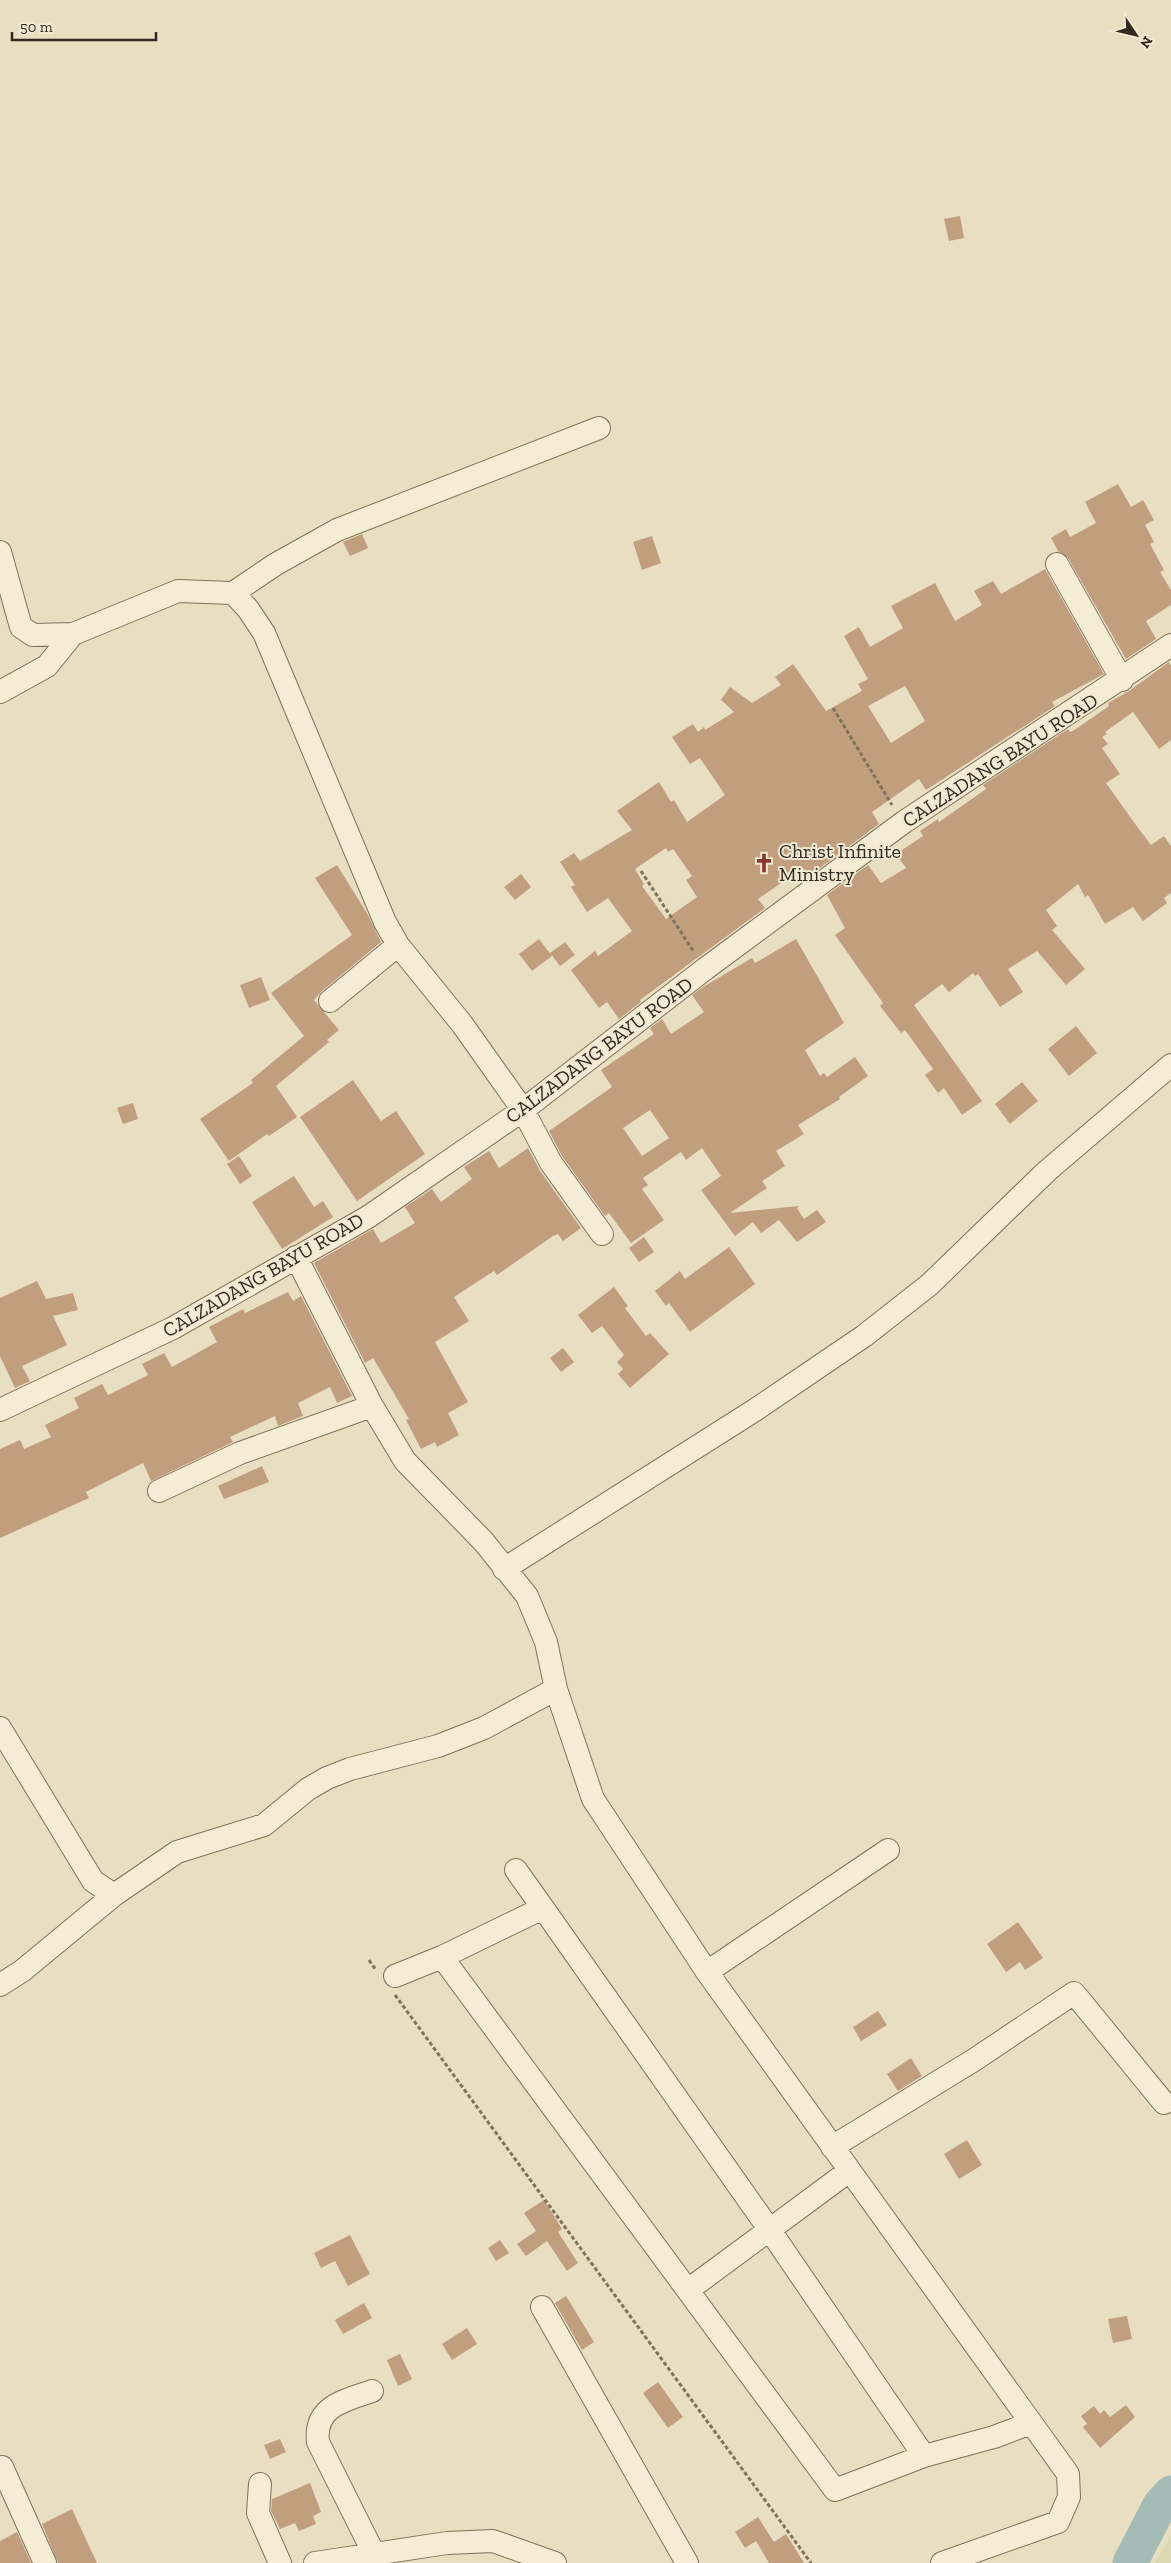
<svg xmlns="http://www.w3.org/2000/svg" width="1171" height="2563" viewBox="0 0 1171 2563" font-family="'Zilla Slab',serif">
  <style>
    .farmland { fill: #dcd8b1 }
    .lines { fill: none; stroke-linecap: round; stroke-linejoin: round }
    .river { stroke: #a4bbb6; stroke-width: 35 }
    .building { fill: #c19e7d; fill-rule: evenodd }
    .minor-casing { stroke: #7f715c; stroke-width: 24 }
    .path { stroke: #7f715c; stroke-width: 3; stroke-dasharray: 4 2.5; stroke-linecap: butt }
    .minor { stroke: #f4ecd5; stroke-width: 22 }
    .labels { text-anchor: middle; stroke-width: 4; stroke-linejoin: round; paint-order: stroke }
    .street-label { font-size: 20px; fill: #31281e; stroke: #f0e9d1 }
    .poi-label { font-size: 20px; fill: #31281e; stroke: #f0e9d1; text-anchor: start }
  </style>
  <rect width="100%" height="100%" fill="#e8dfc3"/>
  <path class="farmland" d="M1171,2535V2563H1155Z"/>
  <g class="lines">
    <path class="river" d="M1130,2563L1160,2505L1171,2493"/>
  </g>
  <path class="building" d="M960,216L964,238L949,241L944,219Z
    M1118,484L1131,507L1143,500L1154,520L1145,525L1154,542L1150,544L1164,570L1160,572L1171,590V605L1146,621L1156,639L1126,659L1068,558L1058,551L1051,538L1066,529L1070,537L1096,523L1085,502Z
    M362,534L368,548L350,556L343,542Z
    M652,536L661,563L642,570L633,542Z
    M1045,569L1104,674L1052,702L1055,706L926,790L919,779L872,812L879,824L809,876L803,868L758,899L765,908L640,1000L641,1002L619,1019L607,1002L599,1008L571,970L595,951L598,956L632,931L608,898L587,912L571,887L575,885L560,862L574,853L580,861L632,830L617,811L659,782L671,802L674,800L687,822L725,795L700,758L690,764L672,737L693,724L698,732L704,727L705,730L734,712L721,700L730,687L752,703L781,685L775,677L793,664L826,711L862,691L858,684L868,679L844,636L859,627L870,647L903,628L891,606L935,583L955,621L982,605L974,591L993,581L1001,594ZM905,686L925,721L891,743L868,706ZM666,848L668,852L673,849L692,876L686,880L697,897L666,919L642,886L644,884L635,869Z
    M1169,662L1171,666V740L1159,749L1133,712L1105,732L1107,734L1102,737L1108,744L1102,748L1120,774L1106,783L1133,821L1151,845L1164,836L1171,846V893L1164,898L1167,903L1143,921L1133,907L1105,924L1088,895L1085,897L1078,884L1046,910L1057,926L1052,930L1085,969L1066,985L1037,951L1008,969L1023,992L1000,1007L978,974L975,976L973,973L949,992L942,984L914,1005L982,1101L962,1115L944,1088L938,1093L925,1075L933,1069L905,1030L901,1033L880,1006L883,1003L835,935L845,928L827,895L868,865L881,883L906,868L896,854L923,836L920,831L938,819L939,822L986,789L983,785L1068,729L1070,732L1076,729L1109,706L1108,703L1129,691Z
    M337,865L368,915L381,942L322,991L314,1000L339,1030L327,1040L329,1042L276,1086L297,1117L269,1136L267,1134L229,1161L200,1119L253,1083L251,1080L304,1036L271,993L352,935L315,878Z
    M521,874L531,887L515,900L504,887Z
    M539,939L552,956L532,971L519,954Z
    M796,939L844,1023L805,1050L820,1076L824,1073L827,1077L855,1057L868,1076L839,1097L840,1099L798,1125L804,1134L776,1151L785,1166L762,1181L767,1188L730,1213L799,1206L797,1208L804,1219L817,1210L826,1222L797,1242L779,1220L761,1233L753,1222L735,1236L701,1190L721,1176L702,1148L686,1160L681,1152L643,1178L648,1185L642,1189L664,1220L631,1243L609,1213L605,1216L562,1156L549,1131L612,1087L601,1070L654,1034L650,1028L662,1019L671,1034L704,1012L692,995L703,987L752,958L755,963ZM650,1110L669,1138L642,1156L623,1128Z
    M565,942L575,955L560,966L550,953Z
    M261,977L270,1000L249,1008L240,985Z
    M1076,1026L1097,1053L1069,1076L1048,1049Z
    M353,1080L381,1121L396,1111L425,1154L357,1201L300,1117Z
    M1022,1082L1038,1101L1010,1124L995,1104Z
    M133,1103L138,1119L123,1124L117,1108Z
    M528,1148L540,1171L581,1228L563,1241L558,1234L553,1236L497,1275L494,1271L454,1297L469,1321L435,1342L468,1402L448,1413L459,1435L437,1447L435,1442L421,1449L406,1420L409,1419L373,1358L365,1363L314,1263L373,1229L381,1243L415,1223L405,1207L432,1189L441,1202L472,1179L464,1167L489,1151L499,1168Z
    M239,1156L252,1176L240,1184L227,1164Z
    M294,1176L314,1207L323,1201L333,1217L282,1249L252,1202Z
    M644,1237L654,1252L639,1262L629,1248Z
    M729,1247L755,1284L690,1332L669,1303L666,1306L655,1291L680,1271L685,1279Z
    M37,1281L46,1299L73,1293L78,1310L53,1316L67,1345L22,1366L30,1381L15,1388L0,1356V1298Z
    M614,1287L628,1306L625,1308L646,1336L650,1333L669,1354L630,1388L618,1374L623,1369L617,1362L624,1355L602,1326L592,1333L578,1315Z
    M288,1292L293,1301L301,1296L352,1396L337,1403L330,1387L298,1403L303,1416L278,1426L275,1416L230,1437L233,1442L151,1481L143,1463L86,1492L89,1498L0,1538V1449L20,1440L24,1449L51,1437L45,1425L79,1408L74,1398L102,1384L108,1395L148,1375L142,1364L164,1353L172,1367L217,1342L209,1327L243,1309L245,1313Z
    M563,1348L574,1362L561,1372L550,1358Z
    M262,1466L269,1482L224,1499L218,1486Z
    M1018,1922L1043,1958L1025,1970L1020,1962L1006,1972L987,1944Z
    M878,2011L887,2025L861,2041L853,2027Z
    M911,2058L922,2076L898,2091L887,2074Z
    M967,2140L982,2165L959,2179L944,2154Z
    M544,2200L562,2229L558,2232L578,2263L567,2271L547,2241L526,2256L517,2244L536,2231L524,2213Z
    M350,2235L370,2274L348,2286L335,2261L321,2268L314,2253Z
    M500,2240L509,2253L496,2261L488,2248Z
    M566,2296L594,2342L582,2350L555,2303Z
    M364,2303L372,2318L343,2334L335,2320Z
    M1127,2316L1132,2339L1113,2343L1108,2319Z
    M467,2328L477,2344L452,2360L442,2344Z
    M400,2354L412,2379L398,2386L387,2360Z
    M658,2382L683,2417L668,2428L643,2393Z
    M1126,2405L1135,2417L1100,2448L1083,2427L1087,2424L1081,2416L1094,2406L1100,2414L1104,2410L1110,2417Z
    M280,2439L286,2452L270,2459L264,2445Z
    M310,2483L321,2512L313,2516L316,2524L299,2531L295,2523L280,2529L271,2511L272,2499Z
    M72,2509L83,2533L97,2563H58L42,2524Z
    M758,2517L774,2542L786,2534L804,2563H769L756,2541L745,2548L735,2532Z
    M17,2532L31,2563H0V2541Z"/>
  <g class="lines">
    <defs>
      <path id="minor" d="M0,552L21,627L33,635L73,634L178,591L233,593L248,609L264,633L385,922L398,945L462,1024L523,1110L551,1163L602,1234
        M1057,564L1122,680
        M233,593L276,564L337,530L599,428
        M0,692L47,666L73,634
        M330,1001L398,945
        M296,1257L372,1406L405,1461L484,1542L527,1596L546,1642L556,1689L593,1799L707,1972L1068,2474L1069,2497L1058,2522L942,2563
        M0,1410L173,1328L368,1217L523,1110L705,969L904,822L1171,645
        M159,1491L240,1453L372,1406
        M504,1569L755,1410L864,1336L929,1285L1047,1171L1171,1065
        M0,1728L93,1881L114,1895
        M516,1870L543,1908
        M707,1972L888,1850
        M395,1976L442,1957
        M0,1985L22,1971L114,1895L177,1852L264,1825L308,1789L327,1778L350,1769L438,1746L484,1728L556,1689
        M832,2147L974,2060L1074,1993L1164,2103
        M688,2290L849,2171
        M542,2307L687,2563
        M372,2391C344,2401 314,2406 318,2442L374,2554
        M924,2456L769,2229L543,1908L442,1957L835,2490L924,2456L994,2437L1031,2423
        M2,2467L45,2563
        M260,2484L258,2513L280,2563
        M315,2563L447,2543L493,2541L555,2563"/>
    </defs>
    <use href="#minor" class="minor-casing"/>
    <path class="path" d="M833,708L892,805
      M641,871L694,952
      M369,1960L376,1970
      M395,1995L811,2563"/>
    <use href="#minor" class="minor"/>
  </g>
  <defs>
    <symbol id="church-bare" viewBox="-9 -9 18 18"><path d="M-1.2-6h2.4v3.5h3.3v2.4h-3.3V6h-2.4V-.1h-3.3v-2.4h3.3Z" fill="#873834" stroke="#f0e9d1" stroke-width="2.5" paint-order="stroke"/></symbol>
  </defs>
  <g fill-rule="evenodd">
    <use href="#church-bare" x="750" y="849" width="28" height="28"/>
  </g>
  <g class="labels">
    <g class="street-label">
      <text transform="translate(1000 760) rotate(-33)" y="7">CALZADANG BAYU ROAD</text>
      <text transform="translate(599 1050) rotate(-37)" y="7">CALZADANG BAYU ROAD</text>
      <text transform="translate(263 1275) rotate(-30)" y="7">CALZADANG BAYU ROAD</text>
    </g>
    <g class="poi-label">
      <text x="779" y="858">Christ Infinite<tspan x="779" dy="23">Ministry</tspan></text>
    </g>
  </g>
  <g transform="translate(1136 35) rotate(125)" stroke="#f0e9d1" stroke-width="4" paint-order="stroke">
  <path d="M0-4L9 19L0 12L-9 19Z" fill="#31281e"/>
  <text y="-8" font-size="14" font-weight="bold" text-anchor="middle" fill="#31281e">N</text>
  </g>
  <path d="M12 32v8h144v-8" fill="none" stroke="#31281e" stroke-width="2.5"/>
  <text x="20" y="32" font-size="15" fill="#31281e" stroke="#f0e9d1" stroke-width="4" paint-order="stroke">50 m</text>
</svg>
